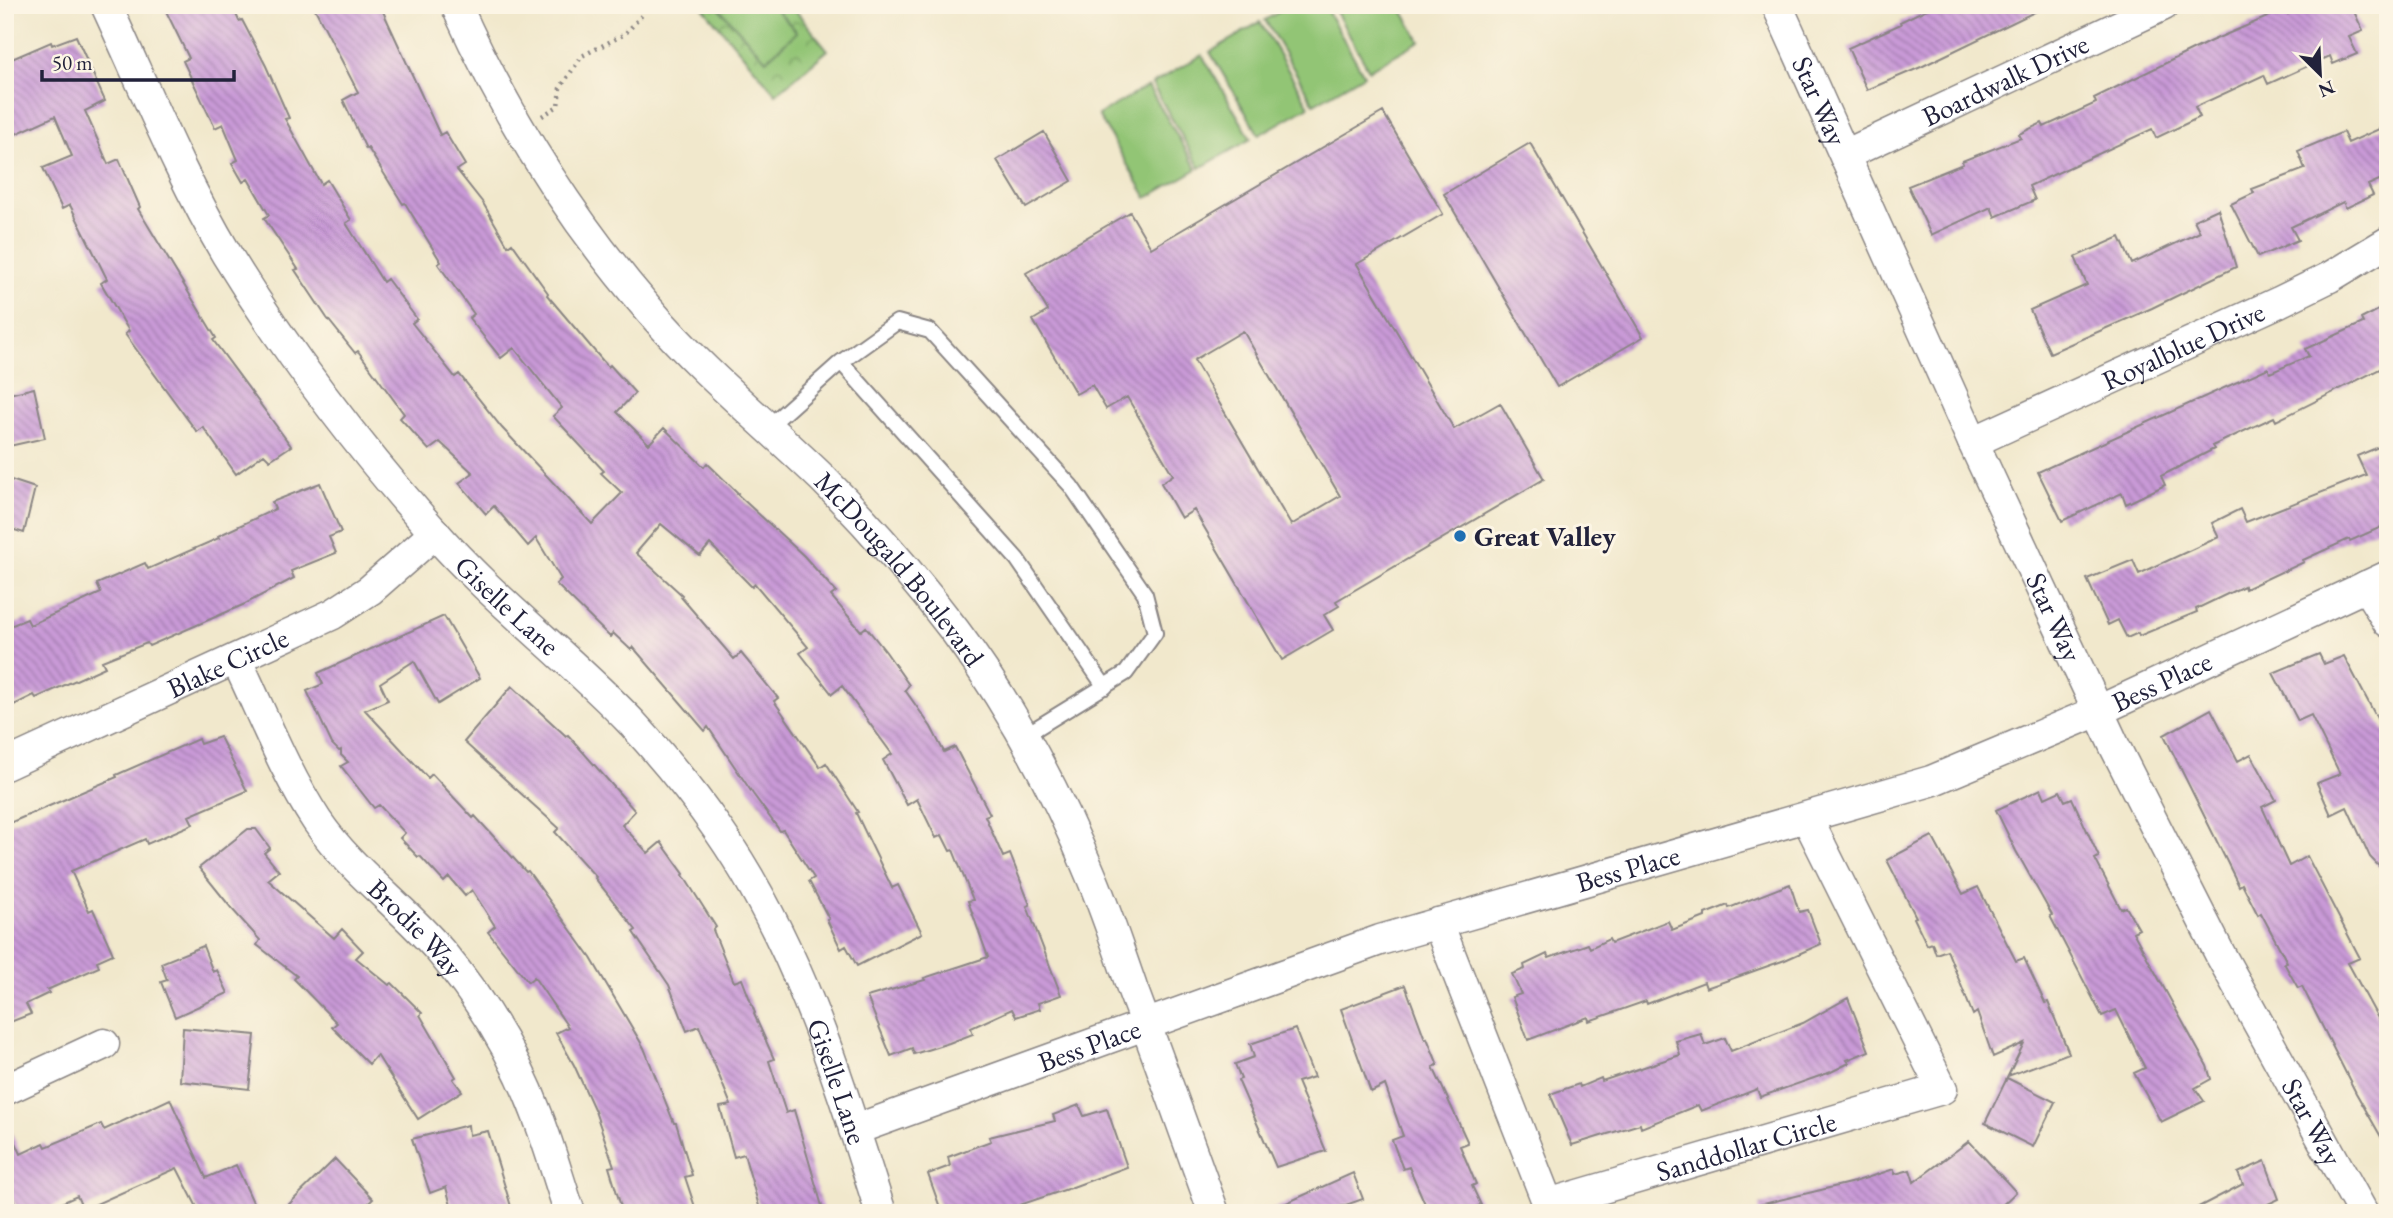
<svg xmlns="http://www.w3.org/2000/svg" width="2393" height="1218" viewBox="0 0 2393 1218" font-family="'EB Garamond',serif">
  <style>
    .park { fill: url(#park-crowns); stroke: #5a7458; stroke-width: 2 }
    .pitch { fill: #92c575; stroke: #5a7458; stroke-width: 2 }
    .building { fill: url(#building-back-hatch); fill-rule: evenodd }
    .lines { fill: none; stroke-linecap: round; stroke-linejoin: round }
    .lane-casing { stroke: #8a8584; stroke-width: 18 }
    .street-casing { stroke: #8a8584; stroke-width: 33 }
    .path { stroke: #8a8584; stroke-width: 4.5; stroke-dasharray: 2 5; stroke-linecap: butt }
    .lane { stroke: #fff; stroke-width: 14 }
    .street { stroke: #fff; stroke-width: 30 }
    .poi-dot { fill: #1f6fb2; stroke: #fcf5e5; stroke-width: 2.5 }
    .labels { text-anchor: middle; stroke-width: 6; stroke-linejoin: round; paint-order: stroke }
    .street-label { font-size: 28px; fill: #22223b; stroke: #fcf5e5 }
    .poi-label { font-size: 28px; font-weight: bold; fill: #22223b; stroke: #fcf5e5; text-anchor: start }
  </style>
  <defs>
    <pattern id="park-crowns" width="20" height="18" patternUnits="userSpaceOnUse" patternTransform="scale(1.75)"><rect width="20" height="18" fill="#92c575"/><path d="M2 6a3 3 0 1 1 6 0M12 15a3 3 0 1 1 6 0" fill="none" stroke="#77a061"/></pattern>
    <pattern id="building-back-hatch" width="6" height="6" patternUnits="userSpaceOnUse" patternTransform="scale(1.75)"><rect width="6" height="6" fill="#c99ad7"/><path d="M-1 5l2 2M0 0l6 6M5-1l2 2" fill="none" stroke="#a37db0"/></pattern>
  </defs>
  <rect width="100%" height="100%" fill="#fcf5e5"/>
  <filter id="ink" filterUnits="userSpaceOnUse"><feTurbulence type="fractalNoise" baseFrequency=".0143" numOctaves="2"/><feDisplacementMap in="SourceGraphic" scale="14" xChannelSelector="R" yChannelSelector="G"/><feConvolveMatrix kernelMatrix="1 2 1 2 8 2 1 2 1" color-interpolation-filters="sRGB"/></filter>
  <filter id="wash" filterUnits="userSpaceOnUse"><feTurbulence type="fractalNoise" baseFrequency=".00686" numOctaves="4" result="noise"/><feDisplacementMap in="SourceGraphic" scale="28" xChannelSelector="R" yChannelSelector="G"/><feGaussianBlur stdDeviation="1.57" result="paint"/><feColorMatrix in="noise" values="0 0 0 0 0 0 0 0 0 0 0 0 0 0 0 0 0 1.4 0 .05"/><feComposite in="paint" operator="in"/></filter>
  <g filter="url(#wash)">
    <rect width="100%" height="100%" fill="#f1e8cc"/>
    <path class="park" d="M701,5H791L828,50L776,94Z"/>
    <path class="pitch" d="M716,5H772L797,32L766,60Z
      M1291,5H1324L1364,75L1314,104L1265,20Z
      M1332,5H1399L1420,41L1369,70Z
      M1260,22L1309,106L1259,135L1210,52Z
      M1202,55L1251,139L1200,168L1152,84Z
      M1148,86L1197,169L1147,198L1098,115Z"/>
    <g id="blocks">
      <path class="building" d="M163,5H232L239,21L242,20L266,66L289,118L285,119L321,184L327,180L351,220L346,223L383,282L387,279L417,319L412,323L455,377L459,374L502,428L592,524L622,493L601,473L604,471L553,416L562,408L514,348L501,358L469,318L474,314L438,264L441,262L405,203L403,204L368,148L366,149L343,100L358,92L313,5H380L440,135L445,132L465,165L457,170L483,203L508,246L512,243L548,293L547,295L608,367L610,365L635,393L617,412L649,444L664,428L704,467L707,463L738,493L737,494L804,556L836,592L831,596L861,631L866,627L886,652L909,685L905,690L931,727L944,752L955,747L990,814L985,816L1003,857L1010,854L1030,905L1027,906L1061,995L1038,1003L1040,1009L1016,1017L1012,1009L971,1028L973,1034L949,1043L914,1054L912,1048L891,1056L867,997L925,980L924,978L988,957L968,901L973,900L953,850L950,851L942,835L936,838L917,799L907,805L883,760L892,754L842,686L832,694L800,653L808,647L755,584L752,587L710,544L700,556L661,524L636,553L682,595L681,597L734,659L741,653L778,698L774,701L820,767L826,763L858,812L856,813L892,888L898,885L922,933L857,966L846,946L841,949L827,920L829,919L809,881L814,878L783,830L780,831L753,794L708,727L705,731L633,647L631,650L613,633L610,637L556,584L561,579L536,538L528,546L494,506L486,514L459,483L473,473L440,442L429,450L400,418L404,414L358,351L355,353L327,318L295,270L298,269L264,218L269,215L248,179L243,182L232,163L238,160L223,124L215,128L183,61L189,58Z
        M1935,5H2049L1921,67L1867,90L1848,48L1901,24L1900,22Z
        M2306,5H2351L2363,31L2349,37L2357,54L2333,64L2330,56L2268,84L2264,75L2195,107L2200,117L2156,138L2152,129L2029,186L2035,200L1995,217L1991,207L1931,235L1908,186L1963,164L1962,161L2021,138L2019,134L2042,123L2044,127L2096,103L2094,98L2211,41L2286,9L2288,14Z
        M76,36L105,101L85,111L108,164L119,159L140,207L138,209L216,338L213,340L291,446L270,460L264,454L236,474L203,427L197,432L125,334L129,331L101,283L107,279L70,205L62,209L43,168L72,156L55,116L5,139V62L51,42L52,45Z
        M1383,112L1443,214L1357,264L1454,429L1500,403L1544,479L1336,601L1339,606L1324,615L1333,630L1282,660L1194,510L1181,518L1161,483L1173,475L1127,397L1106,409L1092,385L1076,394L1033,320L1048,311L1026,273L1130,212L1151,248ZM1243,331L1340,496L1291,525L1194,360Z
        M2388,125V176L2368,185L2373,195L2346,208L2343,202L2291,227L2298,240L2258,257L2231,204L2254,193L2252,189L2305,169L2298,151L2343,132L2348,143Z
        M1044,132L1072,181L1026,208L997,160Z
        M1530,143L1643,337L1557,387L1444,194Z
        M2218,209L2236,267L2152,308L2050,353L2030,310L2087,285L2075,257L2120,237L2132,264L2200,232L2194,220Z
        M2388,305V365L2276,421L2274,417L2212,446L2214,449L2161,476L2165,485L2126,504L2122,493L2062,521L2038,472L2268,368L2270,373L2309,356L2305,349L2363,323L2361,319Z
        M34,388L45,438L5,447V395Z
        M2388,443V524L2350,541L2349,539L2303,560L2304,562L2285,571V570L2245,589L2244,586L2196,609L2197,612L2139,636L2138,633L2127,638L2118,620L2108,625L2087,579L2133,560L2139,574L2219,537L2212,523L2240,509L2246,522L2366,475L2357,456Z
        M5,478L35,488L24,533L5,527Z
        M320,483L341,532L329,537L336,553L291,571L294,578L245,604L149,646L147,643L102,661L105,667L36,698L34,695L14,705L5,686V628L27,619L30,625L101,593L97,584L145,563L148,569L219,538L218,536L275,509L272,502Z
        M444,616L480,678L438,704L414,661L380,683L388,700L365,710L428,778L432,774L473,818L475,816L526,872L528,871L591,958L644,1048L674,1123H676L692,1175L685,1177L697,1213H623L609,1167L614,1166L595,1111L574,1065L556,1033L568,1027L534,977L528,982L488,932L495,926L472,890L465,896L449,877L444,882L420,856L418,857L400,838L405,833L379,805L374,808L341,766L348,762L341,755V750L339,751L332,744L307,691L323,684L318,673Z
        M2319,654L2324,664L2344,656L2388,739V876L2370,857L2347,807L2331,815L2317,783L2340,774L2311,715L2298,721L2273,673Z
        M512,686L566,736L568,735L635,811L622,825L648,853L661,842L684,874L683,875L716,927L713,930L734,982L742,979L755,1013L754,1014L774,1059L769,1061L786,1113L794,1110L824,1213H761L744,1154L734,1157L720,1107L731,1105L699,1026L687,1031L669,985L633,932L636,930L595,878L596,877L555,832L559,828L464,742Z
        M2211,709L2238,761L2251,754L2276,800L2262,807L2289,866L2307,856L2360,958L2348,963L2380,1022L2388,1018V1149L2356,1093L2302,986L2298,988L2284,963L2287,962L2261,913L2258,915L2242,884L2239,886L2164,735Z
        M220,737L247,791L189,816L193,824L147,844L145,839L71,871L89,911L93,909L113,954L97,961L99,967L47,990L49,993L26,1004L31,1014L5,1024V825L117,777L116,775L198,739L200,744Z
        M2041,789L2045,798L2060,791L2065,801L2072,798L2099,857L2095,859L2121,909L2126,907L2139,929L2133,932L2207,1066L2211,1079L2195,1088L2204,1101L2161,1122L2134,1073L2145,1068L2116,1010L2102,1016L2050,916L2052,915L2016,851L1996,810Z
        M248,829H256L270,848L264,853L279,871L268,880L334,938L342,929L363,951L356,958L389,985L392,983L422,1013L420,1015L456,1077L453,1079L462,1091L418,1119L377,1055L369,1064L332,1027L337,1023L294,979L297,976L257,945L260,940L232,909L199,868Z
        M1932,836L1963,894L1978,887L2016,961L2024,958L2045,1003L2048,1002L2069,1053L2008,1076L2024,1043L1993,1057L1977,1012L1973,1015L1947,950L1936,954L1932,943L1927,945L1914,918L1916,917L1887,860Z
        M1790,884L1799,912L1808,910L1821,944L1785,960L1706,988L1704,982L1647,1004L1646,1001L1589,1021L1588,1017L1528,1040L1512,997L1521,994L1512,974L1525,969L1524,965L1547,954L1549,958L1588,944L1590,948L1609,939L1611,943L1668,921L1672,930L1705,917V914L1728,905L1729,908Z
        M203,946L213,972L217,970L228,993L175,1017L161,982L167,980L161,963Z
        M1405,985L1425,1039L1427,1038L1438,1065L1433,1067L1468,1143L1460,1146L1476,1184L1472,1186L1481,1205L1462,1213H1429L1409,1167L1403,1169L1392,1140L1403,1136L1385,1085L1371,1092L1341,1009Z
        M1848,998L1869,1051L1847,1060L1849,1063L1831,1072L1760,1097L1757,1089L1701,1111L1698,1105L1641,1128L1640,1124L1572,1145L1550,1094L1579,1084L1580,1087L1601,1078L1602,1081L1680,1055L1676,1041L1701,1034L1705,1045L1725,1038L1731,1051L1803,1023Z
        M183,1028L255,1035L249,1089L180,1081Z
        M1295,1029L1314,1077L1297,1082L1326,1151L1276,1167L1238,1080L1241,1079L1235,1064L1254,1057L1250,1044Z
        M2007,1078L2055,1102L2033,1147L1985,1123Z
        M170,1099L206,1178L236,1165L258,1213H200L177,1168L83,1210L77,1196L39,1213H19L5,1183V1118L21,1154L44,1143L46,1147L101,1124L104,1130Z
        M1079,1105L1084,1116L1107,1109L1127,1167L1070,1188L996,1213H942L928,1174L950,1166L948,1157L991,1141L989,1137L1055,1121L1053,1115Z
        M468,1125L469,1135L488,1131L513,1213H453L446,1187L430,1193L412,1139Z
        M1969,1141L2016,1192L1994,1213H1760L1759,1205L1854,1182L1894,1169L1895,1174L1910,1170L1914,1182Z
        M335,1159L373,1199L358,1213H280Z
        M2265,1161L2279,1199L2268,1204L2273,1213H2187L2243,1184L2238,1173Z
        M1353,1173L1363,1199L1323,1213H1264Z"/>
    </g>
  </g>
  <g filter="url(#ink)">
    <use href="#blocks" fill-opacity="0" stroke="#8a8584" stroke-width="2"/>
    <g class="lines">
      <defs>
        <path id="lane" d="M841,362L1017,559L1105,687
          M767,428L841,362L897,322L930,331L1071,486L1145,594L1155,633L1126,673L1022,737"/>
        <g id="street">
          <path id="s1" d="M106,5C145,89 180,176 227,255C285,350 359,447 432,530C493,600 568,656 632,723C663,757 693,793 719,831C799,946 839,1081 881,1213"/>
          <path id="s2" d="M456,5C506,116 570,219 650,311C702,372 764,422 822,478C870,526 914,577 955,631C1011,706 1057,792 1092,878C1107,914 1119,951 1132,988C1160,1062 1187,1138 1214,1213"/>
          <path id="s3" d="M1777,5L1973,442L2115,747L2220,954L2363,1213"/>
          <path id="s4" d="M1845,155L2164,5"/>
          <path id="s5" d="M1973,442L2279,302L2330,277L2388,242"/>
          <path d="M2366,586L2388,622"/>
          <path id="s6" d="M236,659C262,713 284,771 317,821C351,871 402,906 441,952C482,1001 516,1057 538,1117C550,1148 559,1181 570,1213"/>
          <path id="s7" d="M5,765L333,614L370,590L435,533"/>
          <path id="s8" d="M1438,923L1548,1204L1942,1089L1807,818"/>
          <path d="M5,1090L104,1044"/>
          <path id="s9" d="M854,1130L1380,940L1931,781L2098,711L2388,576"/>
        </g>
      </defs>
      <use href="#lane" class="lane-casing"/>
      <use href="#street" class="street-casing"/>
      <path class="path" d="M542,116L558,106L560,88L582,56L625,34L642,15L646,5"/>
      <use href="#lane" class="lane"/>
      <use href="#street" class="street"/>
    </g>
  </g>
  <circle class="poi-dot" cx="1460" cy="536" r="7"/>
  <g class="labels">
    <g class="street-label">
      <text dy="10" stroke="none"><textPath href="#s4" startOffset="177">Boardwalk Drive</textPath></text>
      <text dy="10" stroke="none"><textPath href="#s3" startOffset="105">Star Way</textPath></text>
      <text dy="10" stroke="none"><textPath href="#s5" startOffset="231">Royalblue Drive</textPath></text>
      <text dy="10" stroke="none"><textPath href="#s2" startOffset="723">McDougald Boulevard</textPath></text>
      <text dy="10" stroke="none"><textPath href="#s1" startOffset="728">Giselle Lane</textPath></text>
      <text dy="10" stroke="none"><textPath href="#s3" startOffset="672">Star Way</textPath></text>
      <text dy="10" stroke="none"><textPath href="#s7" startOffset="245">Blake Circle</textPath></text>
      <text dy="10" stroke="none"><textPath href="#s9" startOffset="1384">Bess Place</textPath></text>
      <text dy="10" stroke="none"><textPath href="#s9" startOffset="817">Bess Place</textPath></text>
      <text dy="10" stroke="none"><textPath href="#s6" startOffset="327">Brodie Way</textPath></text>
      <text dy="10" stroke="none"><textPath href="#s9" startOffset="250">Bess Place</textPath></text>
      <text dy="10" stroke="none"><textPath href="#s1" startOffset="1316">Giselle Lane</textPath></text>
      <text dy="10" stroke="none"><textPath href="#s3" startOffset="1239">Star Way</textPath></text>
      <text dy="10" stroke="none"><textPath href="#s8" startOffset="508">Sanddollar Circle</textPath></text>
    </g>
    <g class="poi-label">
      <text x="1474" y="546">Great Valley</text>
    </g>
  </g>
  <rect width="2393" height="1218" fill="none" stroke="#fcf5e5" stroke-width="28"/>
  <g transform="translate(2320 74) rotate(156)" stroke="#fcf5e5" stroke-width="5" paint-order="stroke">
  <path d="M0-5L12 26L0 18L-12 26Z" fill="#22223b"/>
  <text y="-10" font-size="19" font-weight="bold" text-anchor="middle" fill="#22223b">N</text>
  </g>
  <path d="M42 70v10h192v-10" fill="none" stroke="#22223b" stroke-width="3.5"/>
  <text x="52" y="70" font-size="21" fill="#22223b" stroke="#fcf5e5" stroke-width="5" paint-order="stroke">50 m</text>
</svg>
